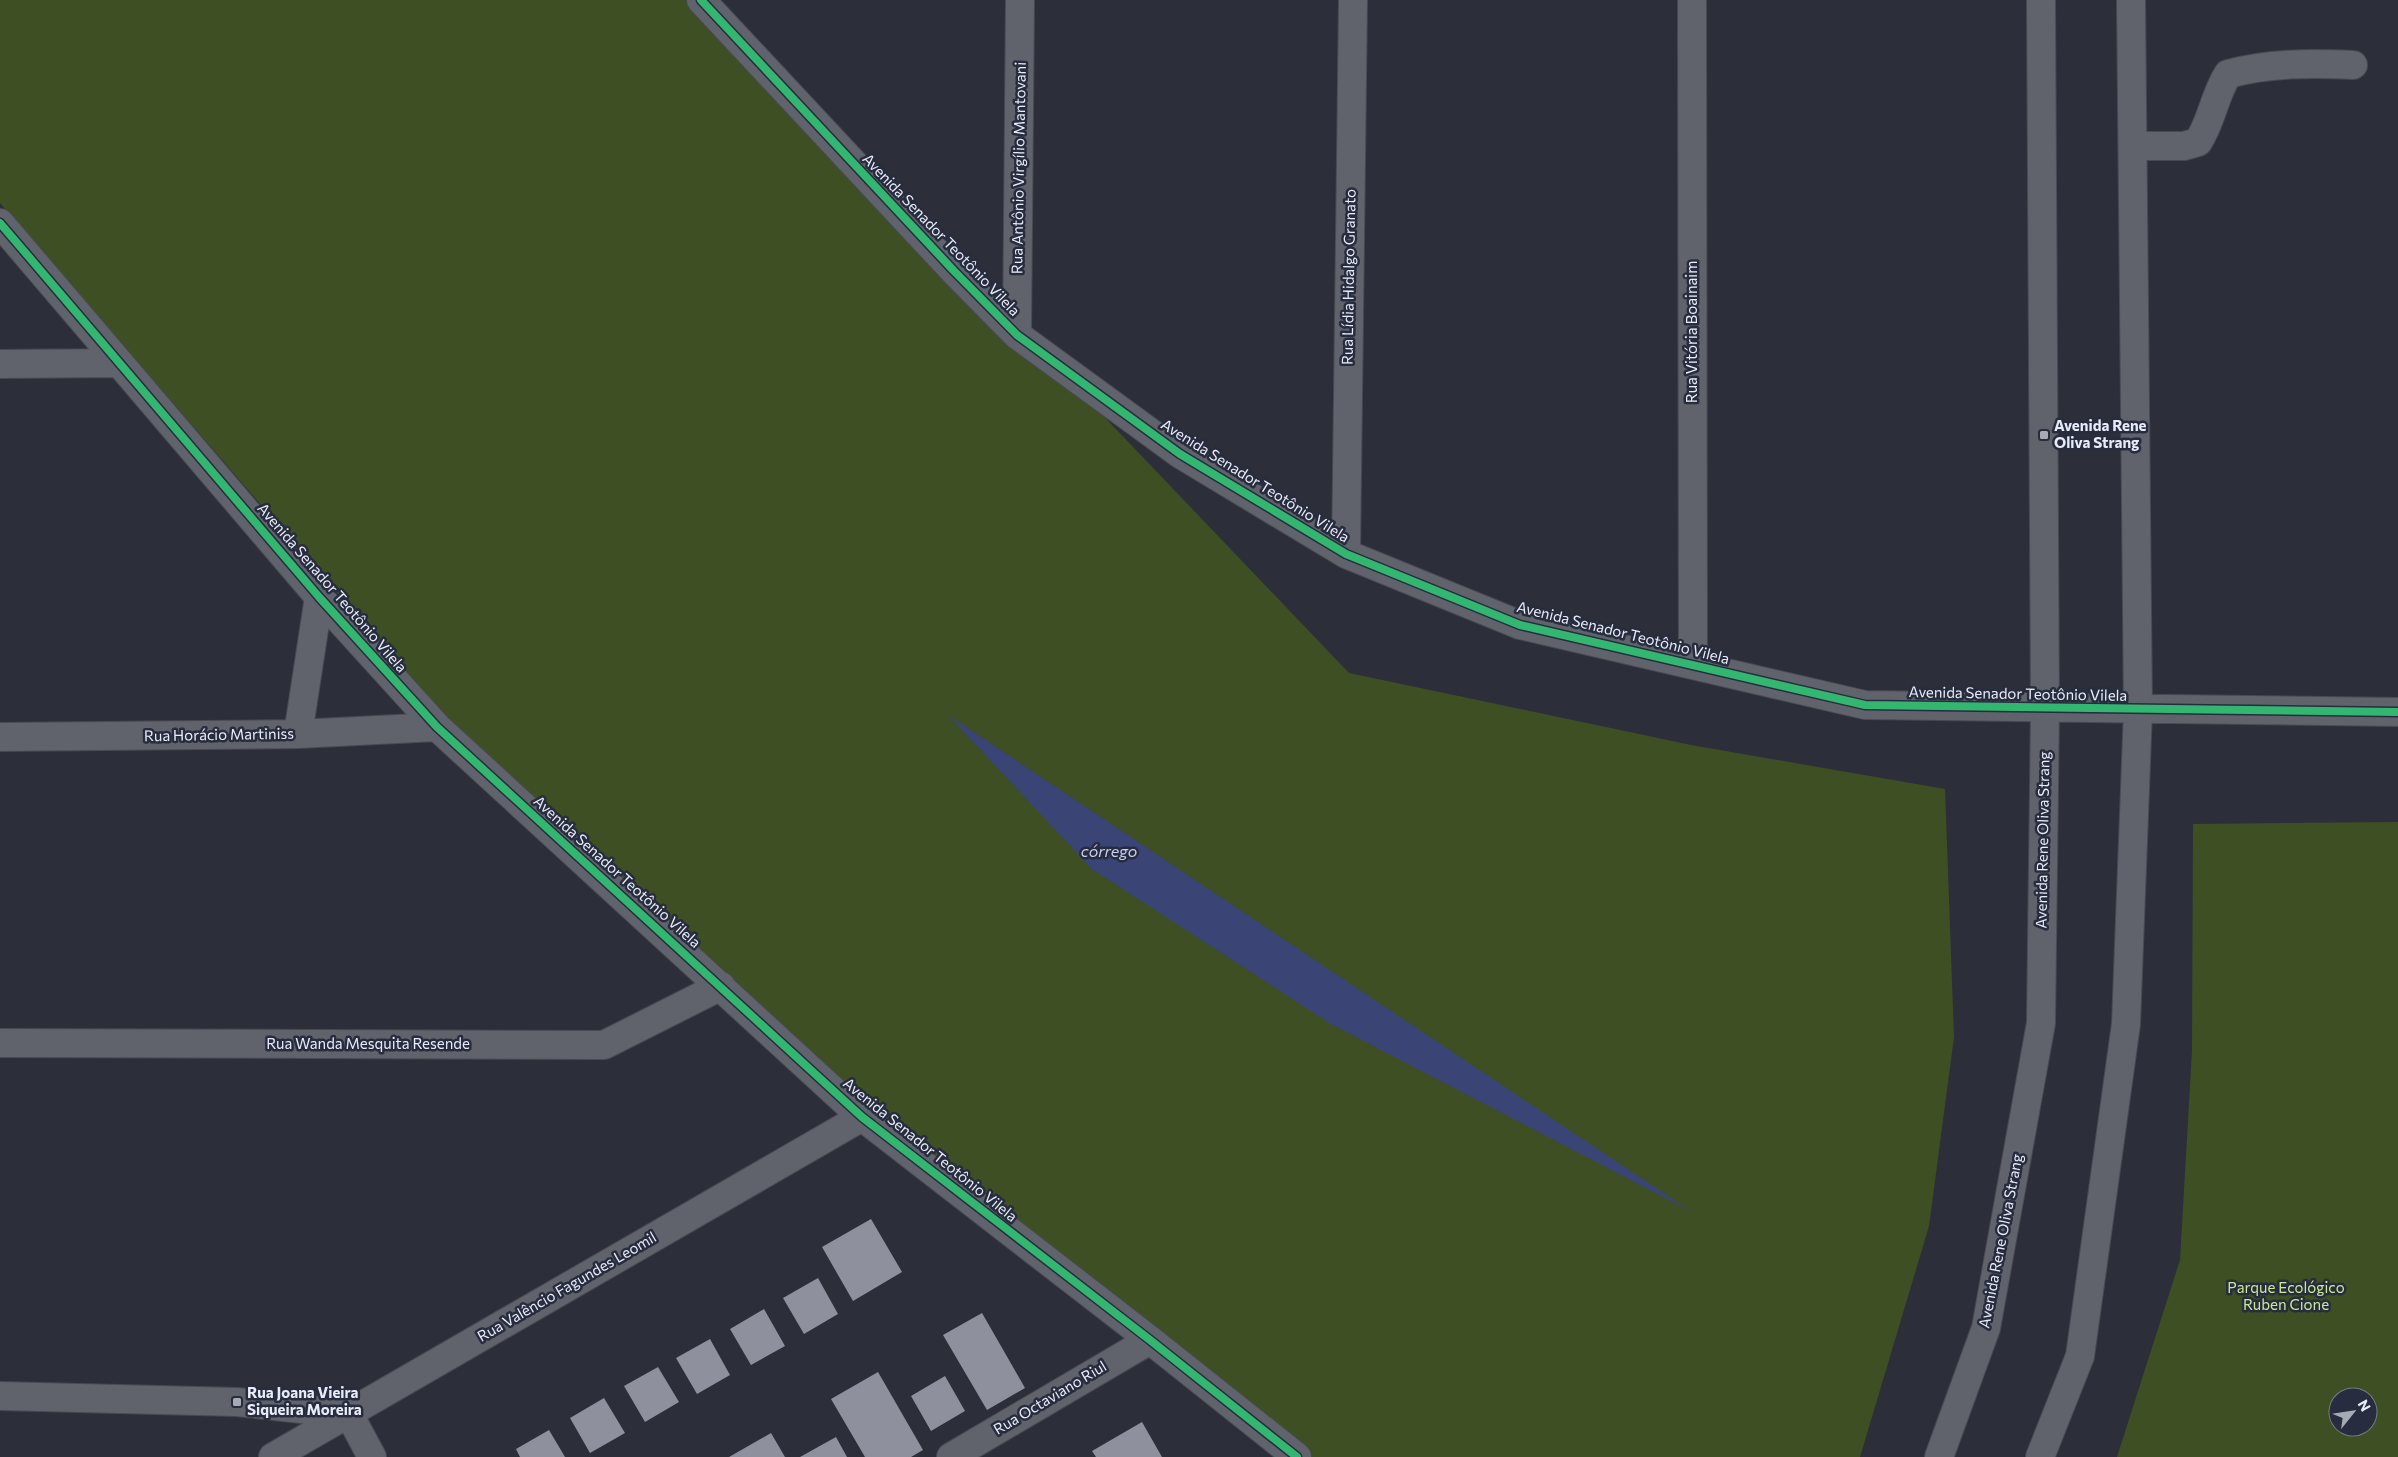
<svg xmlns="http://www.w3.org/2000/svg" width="2398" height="1457" viewBox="0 0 2398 1457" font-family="Commissioner,sans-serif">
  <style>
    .green { fill: #3f4f24; fill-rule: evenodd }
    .water { fill: #3a4475 }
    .building { fill: #8e919d }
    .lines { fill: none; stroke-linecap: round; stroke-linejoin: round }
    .minor-casing { stroke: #484a53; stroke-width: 30 }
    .minor { stroke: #60636b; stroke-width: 28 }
    .cycleway-casing { stroke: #272c3e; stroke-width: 11 }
    .cycleway { stroke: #33b770; stroke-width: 8 }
    .poi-dot { fill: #a6aab5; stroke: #272c3e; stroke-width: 2 }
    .labels { text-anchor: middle; stroke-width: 5; stroke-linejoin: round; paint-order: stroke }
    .street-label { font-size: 15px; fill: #e8ecf8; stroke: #272c3e }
    .poi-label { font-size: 15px; font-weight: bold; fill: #e8ecf8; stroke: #272c3e; text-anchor: start }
    .park-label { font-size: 15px; fill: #c9ea91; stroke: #272c3e }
    .water-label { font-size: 16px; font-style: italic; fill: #c7d0f2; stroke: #272c3e }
  </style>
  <rect width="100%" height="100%" fill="#2c2f39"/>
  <path class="green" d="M0,0H706L1349,673L1691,745L1945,789L1954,1037L1929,1226L1860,1457H1302L865,1114L454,728L0,203Z
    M2398,822V1457H2117L2180,1260L2192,1051L2193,824ZM2338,1397H2368V1427H2338Z"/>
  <path class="water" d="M947,714L1692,1212L1331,1024L1092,869Z"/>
  <path class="building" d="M871,1219L902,1272L853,1301L822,1247Z
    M818,1278L838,1314L804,1334L783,1298Z
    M764,1309L785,1346L751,1365L730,1329Z
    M982,1313L1025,1388L987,1410L943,1335Z
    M710,1339L730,1375L697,1394L676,1358Z
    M658,1367L679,1402L645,1422L624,1386Z
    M878,1372L923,1450L911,1457H865L831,1399Z
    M945,1376L965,1411L931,1431L911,1396Z
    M604,1398L625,1433L590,1453L570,1418Z
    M1142,1422L1162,1457H1096L1092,1451Z
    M549,1430L565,1457H520L516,1449Z
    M771,1433L785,1457H729Z
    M836,1437L847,1457H800Z"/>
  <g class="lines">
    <defs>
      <path id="minor" d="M701,0L954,271L1017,335L1180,454L1346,554L1520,625L1865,705L2398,712
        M1692,0L1693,665
        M2133,146H2184L2198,142C2212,121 2214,96 2228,74C2268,63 2311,63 2353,65
        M0,223L319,597L437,727L862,1117L1150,1340L1297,1457
        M1017,335L1020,0
        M0,364L119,363
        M1346,554L1353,0
        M298,734L319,597
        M0,737L298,734L437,727
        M0,1043L604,1045L721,986
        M0,1396L237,1402L349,1414L372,1457
        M273,1457L862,1117
        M951,1457L1150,1340
        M1939,1457L1986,1328L2041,1023L2045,708L2041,0
        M2040,1457L2080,1356L2126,1024L2138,710L2131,0"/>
    </defs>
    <use href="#minor" class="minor-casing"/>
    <use href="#minor" class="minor"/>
    <defs>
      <path id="cycleway" d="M701,0L954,271L1017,335L1180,454L1346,554L1520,625L1865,705L2398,712
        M0,223L319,597L437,727L862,1117L1150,1340L1297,1457"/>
    </defs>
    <use href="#cycleway" class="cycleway-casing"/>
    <use href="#cycleway" class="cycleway"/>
  </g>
  <g class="poi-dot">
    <rect x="2039" y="430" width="10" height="10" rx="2.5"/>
    <rect x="232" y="1397" width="10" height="10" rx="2.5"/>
  </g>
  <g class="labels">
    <g class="street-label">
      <text transform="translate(1019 168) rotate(-89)" y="5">Rua Antônio Virgílio Mantovani</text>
      <text transform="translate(941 235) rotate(46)" y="5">Avenida Senador Teotônio Vilela</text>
      <text transform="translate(1349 277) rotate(-89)" y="5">Rua Lídia Hidalgo Granato</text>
      <text transform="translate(1692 332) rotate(-90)" y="5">Rua Vitória Boainaim</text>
      <text transform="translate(1255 481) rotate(32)" y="5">Avenida Senador Teotônio Vilela</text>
      <text transform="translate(332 588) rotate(49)" y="5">Avenida Senador Teotônio Vilela</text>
      <text transform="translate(1623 633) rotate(14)" y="5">Avenida Senador Teotônio Vilela</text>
      <text transform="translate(2018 694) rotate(1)" y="5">Avenida Senador Teotônio Vilela</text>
      <text transform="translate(219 735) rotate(-1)" y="5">Rua Horácio Martiniss</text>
      <text transform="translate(2043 840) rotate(-89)" y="5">Avenida Rene Oliva Strang</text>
      <text transform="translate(617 872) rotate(42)" y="5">Avenida Senador Teotônio Vilela</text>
      <text x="368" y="1049">Rua Wanda Mesquita Resende</text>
      <text transform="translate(930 1150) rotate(39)" y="5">Avenida Senador Teotônio Vilela</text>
      <text transform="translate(2001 1241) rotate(-79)" y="5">Avenida Rene Oliva Strang</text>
      <text transform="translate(567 1287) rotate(-30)" y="5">Rua Valêncio Fagundes Leomil</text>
      <text transform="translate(1050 1398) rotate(-31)" y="5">Rua Octaviano Riul</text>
    </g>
    <g class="poi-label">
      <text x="2054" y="431">Avenida Rene<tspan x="2054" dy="17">Oliva Strang</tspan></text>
      <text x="247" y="1398">Rua Joana Vieira<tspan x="247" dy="17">Siqueira Moreira</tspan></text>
    </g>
    <g class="park-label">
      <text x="2286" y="1293">Parque Ecológico<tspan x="2286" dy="17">Ruben Cione</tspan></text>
    </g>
    <g class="water-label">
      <text x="1109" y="857">córrego</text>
    </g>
  </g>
  <g transform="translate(2353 1412) rotate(60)"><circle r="24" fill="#272c3e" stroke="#747988"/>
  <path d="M0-4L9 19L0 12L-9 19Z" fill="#a6aab5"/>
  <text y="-8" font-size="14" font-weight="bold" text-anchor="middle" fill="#e8ecf8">N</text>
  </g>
</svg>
